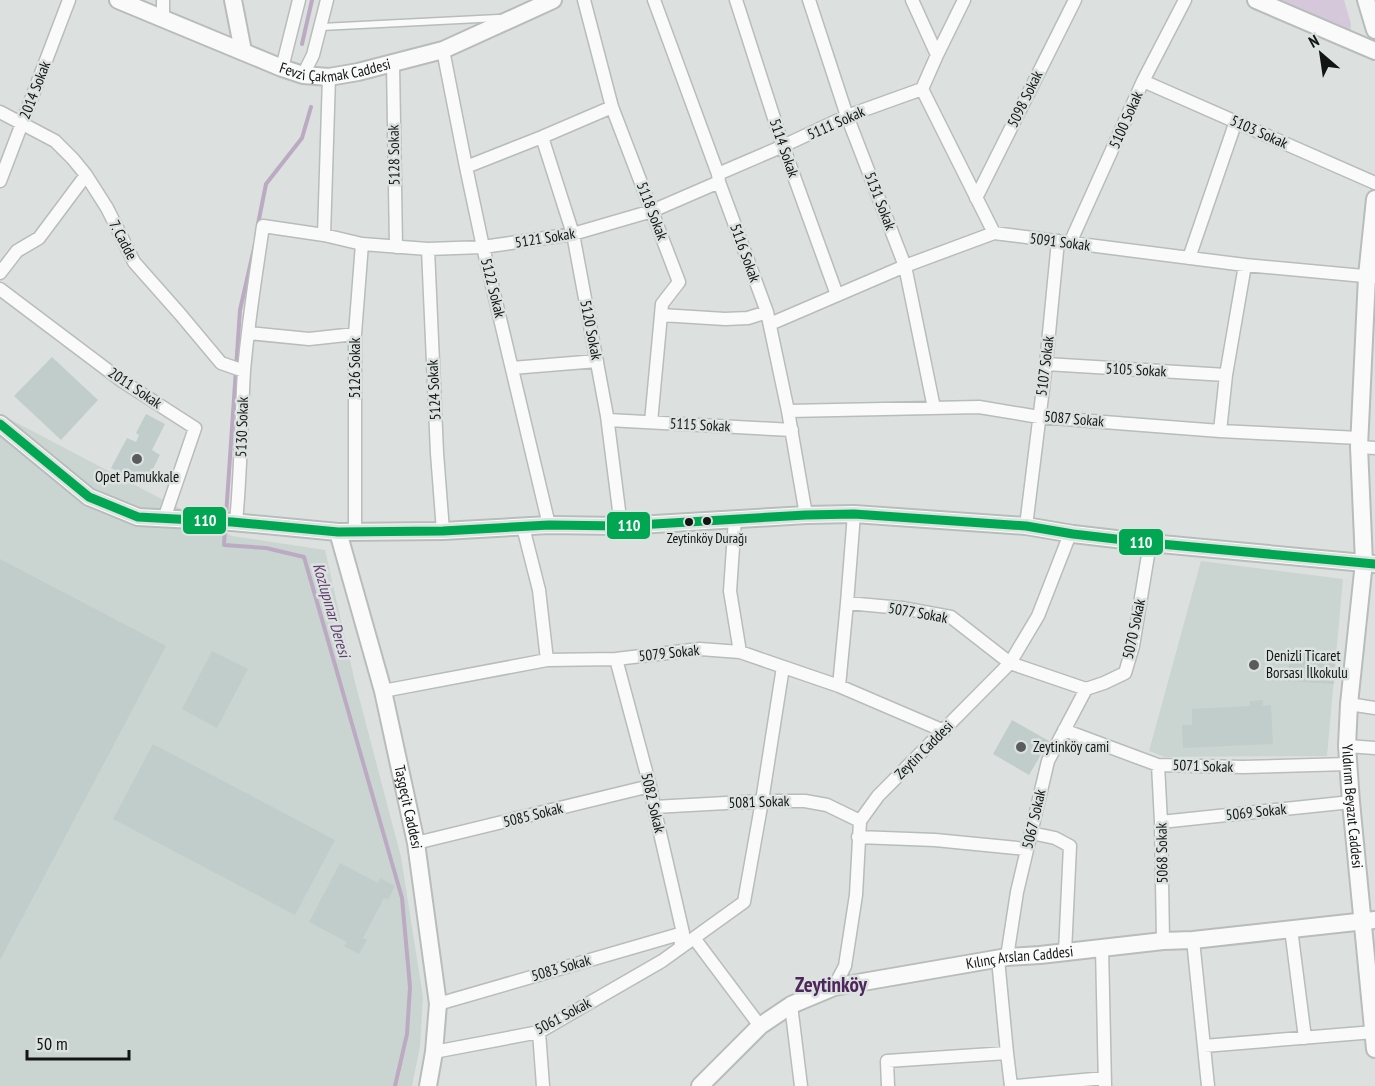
<svg xmlns="http://www.w3.org/2000/svg" width="1375" height="1086" viewBox="0 0 1375 1086" font-family="'PT Sans Narrow',sans-serif">
  <style>
    .built { fill: #cad5d2 }
    .green { fill: #d5c8db }
    .lines { fill: none; stroke-linecap: round; stroke-linejoin: round }
    .stream { stroke: #bbaac2; stroke-width: 4 }
    .building { fill: #c1cdca }
    .lane-casing { stroke: #b8bcbb; stroke-width: 9 }
    .street-casing { stroke: #b8bcbb; stroke-width: 15 }
    .secondary-casing { stroke: #b8bcbb; stroke-width: 20 }
    .lane { stroke: #fafafa; stroke-width: 6 }
    .street { stroke: #fafafa; stroke-width: 12 }
    .secondary { stroke: #fafafa; stroke-width: 16 }
    .bus-1-casing { stroke: #dbe2e0; stroke-width: 14 }
    .bus-1 { stroke: #00a651; stroke-width: 9 }
    .poi-dot { fill: #595c5b; stroke: #dbe2e0; stroke-width: 2 }
    .bus-dot { fill: #121514; stroke: #dbe2e0; stroke-width: 2 }
    .labels { text-anchor: middle; stroke-width: 5; stroke-linejoin: round; paint-order: stroke }
    .bus-label { font-size: 14px; fill: #121514; stroke: #dbe2e0 }
    .street-label { font-size: 15px; fill: #121514; stroke: #dbe2e0 }
    .poi-label { font-size: 15px; fill: #121514; stroke: #dbe2e0; text-anchor: start }
    .water-label { font-size: 16px; font-style: italic; fill: #643e6f; stroke: #dbe2e0 }
    .district-label { font-size: 21px; font-weight: bold; fill: #4f265b; stroke: #dbe2e0 }
    .line-badge { stroke: #dbe2e0; stroke-width: 2 }
    .badge-label { font-size: 16px; text-anchor: middle; font-weight: bold; fill: #fff }
  </style>
  <rect width="100%" height="100%" fill="#dce1df"/>
  <path class="built" d="M0,414L232,536L325,550L355,682L401,857L423,997L420,1047L412,1086H0Z
    M1201,561L1343,579L1327,756L1165,757L1149,751Z"/>
  <path class="green" d="M1272,0H1344L1351,24L1350,36Z"/>
  <g class="lines">
    <path class="stream" d="M302,44L312,0
      M258,224L266,184L302,138L311,107
      M226,516L240,310L255,244
      M225,527L224,545L266,548L304,557L402,898L410,987L407,1034L395,1086"/>
  </g>
  <path class="building" d="M52,357L98,400L61,440L14,396Z
    M146,414L165,424L152,450L160,455L145,485L111,468L127,438L136,442L139,435L136,433Z
    M0,559L166,646L0,960Z
    M212,651L248,669L217,728L182,709Z
    M1290,651L1336,653L1334,684L1288,681Z
    M1263,700V706L1271,705L1273,744L1183,748L1182,725H1192V709L1250,706V701Z
    M1012,720L1049,741L1029,775L993,754Z
    M153,744L335,840L295,915L113,819Z
    M340,863L378,883L380,878L395,886L388,900L384,898L363,938L367,940L359,954L344,946L347,942L309,922Z"/>
  <g class="lines">
    <defs>
      <path id="lane" d="M321,27L499,18"/>
      <path id="street" d="M584,0L612,107L679,282L662,304L651,422
        M654,0L718,174L719,182L767,312L788,411L806,515
        M736,0L783,146L837,295
        M809,0L847,116L905,266L934,408
        M912,0L937,55
        M163,18V0
        M443,50L466,167L483,247L549,525
        M393,63L396,247
        M282,68L299,0
        M303,75L313,55L327,0
        M1143,81L1375,183
        M922,89L994,233
        M922,89L937,55L964,0
        M0,112L55,141L73,159L86,175L107,208L134,262L180,314L221,363L244,371
        M542,137L573,234L607,416L621,526
        M466,167L542,137L612,107
        M718,174L783,146L847,116L922,89
        M0,181L69,0
        M976,198L1075,0
        M324,235L329,77
        M1070,243L1143,81L1185,0
        M362,244L428,249L483,247L573,234L652,211L719,182
        M428,249L437,453L443,531
        M1189,258L1236,121
        M0,273L17,251L39,238L86,175
        M0,289L122,381L195,428L164,519
        M661,315L725,319L748,318L767,312
        M770,324L905,266L994,233L1245,265L1375,277
        M248,333L309,339L355,334
        M1046,364L1226,375
        M512,368L597,361
        M788,411L979,407L1039,417L1220,431L1359,438
        M608,420L792,430
        M1220,431L1226,375L1245,265
        M1359,447L1375,448
        M735,519L730,591L740,652
        M236,522C241,472 241,421 244,371C248,322 256,274 263,226L324,235L362,244L355,334V532
        M1026,526L1046,364L1058,241
        M523,527L539,590L547,660
        M847,603L902,608L951,617L1010,663L1086,689
        M616,659L650,786L654,807L683,933L680,948
        M839,686L847,603L854,514
        M1086,689L1104,683L1125,673L1133,646L1150,543
        M383,691L547,660L616,659L700,649L740,652L839,686L944,731
        M1349,704L1375,708
        M1064,730L1158,765L1243,767L1348,764
        M1347,746L1375,748
        M1158,765L1161,822L1163,941
        M654,807L762,801H805L827,805L860,821
        M1161,822L1351,802
        M1031,833L1055,838L1070,846L1065,952
        M858,837L935,840L1027,849
        M416,843L650,786
        M1291,929L1305,1038
        M694,938L760,1026
        M1193,940L1208,1086
        M1102,947L1105,1086
        M1007,957L1017,892L1048,761L1086,689
        M998,959L1007,1053L1011,1086
        M834,987L845,966L856,895L860,821L878,796L1010,663L1038,616L1070,534
        M438,1004L683,933
        M791,1005L801,1086
        M539,1032L543,1086
        M1204,1046L1374,1032
        M434,1052L539,1032L662,961L744,902L762,801L783,667
        M888,1086L887,1061L1007,1053
        M1015,1086L1105,1078"/>
      <g id="secondary">
        <path id="s1" d="M118,0L282,68L303,75L329,77L358,72L443,50L553,0"/>
        <path d="M233,0L243,51"/>
        <path d="M1256,0L1375,51"/>
        <path d="M1366,0L1375,30"/>
        <path id="s2" d="M1375,199L1367,276L1359,447L1364,562L1349,704L1347,746L1351,802L1375,1049"/>
        <path d="M0,424L89,497L138,517L232,522L338,532L443,531L549,525L621,526L806,515L854,514L1026,526L1073,534L1150,543L1375,564"/>
        <path id="s3" d="M338,532L383,691L416,843L438,1004L434,1052L428,1086"/>
        <path id="s4" d="M700,1086L760,1026L791,1005L834,987L1007,957L1040,955L1163,941L1193,940L1375,920"/>
      </g>
    </defs>
    <use href="#lane" class="lane-casing"/>
    <use href="#street" class="street-casing"/>
    <use href="#secondary" class="secondary-casing"/>
    <use href="#lane" class="lane"/>
    <use href="#street" class="street"/>
    <use href="#secondary" class="secondary"/>
    <defs>
      <path id="bus-1" d="M0,424L89,497L138,517L232,522L338,532L443,531L549,525L621,526L806,515L854,514L1026,526L1073,534L1150,543L1375,564"/>
    </defs>
    <use href="#bus-1" class="bus-1-casing"/>
    <use href="#bus-1" class="bus-1"/>
  </g>
  <g class="poi-dot">
    <circle cx="137" cy="459" r="6"/>
    <circle cx="1254" cy="665" r="6"/>
    <circle cx="1021" cy="747" r="6"/>
  </g>
  <g class="bus-dot">
    <circle cx="707" cy="521" r="5"/>
    <circle cx="689" cy="522" r="5"/>
  </g>
  <g class="labels">
    <g class="bus-label">
      <text x="707" y="543">Zeytinköy Durağı</text>
    </g>
    <g class="street-label">
      <text dy="5" stroke="none"><textPath href="#s1" startOffset="232">Fevzi Çakmak Caddesi</textPath></text>
      <text transform="translate(35 90) rotate(-69)" y="5">2014 Sokak</text>
      <text transform="translate(1025 99) rotate(-64)" y="5">5098 Sokak</text>
      <text transform="translate(1126 120) rotate(-66)" y="5">5100 Sokak</text>
      <text transform="translate(836 123) rotate(-24)" y="5">5111 Sokak</text>
      <text transform="translate(1259 132) rotate(24)" y="5">5103 Sokak</text>
      <text transform="translate(784 148) rotate(71)" y="5">5114 Sokak</text>
      <text transform="translate(394 155) rotate(-91)" y="5">5128 Sokak</text>
      <text transform="translate(880 201) rotate(69)" y="5">5131 Sokak</text>
      <text transform="translate(652 211) rotate(69)" y="5">5118 Sokak</text>
      <text transform="translate(545 238) rotate(-9)" y="5">5121 Sokak</text>
      <text transform="translate(123 240) rotate(62)" y="5">7. Cadde</text>
      <text transform="translate(1060 242) rotate(7)" y="5">5091 Sokak</text>
      <text transform="translate(745 253) rotate(70)" y="5">5116 Sokak</text>
      <text transform="translate(493 288) rotate(76)" y="5">5122 Sokak</text>
      <text transform="translate(591 330) rotate(79)" y="5">5120 Sokak</text>
      <text transform="translate(1045 366) rotate(-83)" y="5">5107 Sokak</text>
      <text transform="translate(355 368) rotate(-90)" y="5">5126 Sokak</text>
      <text transform="translate(1136 370) rotate(3)" y="5">5105 Sokak</text>
      <text transform="translate(135 388) rotate(34)" y="5">2011 Sokak</text>
      <text transform="translate(434 390) rotate(-93)" y="5">5124 Sokak</text>
      <text transform="translate(1074 419) rotate(5)" y="5">5087 Sokak</text>
      <text transform="translate(700 425) rotate(3)" y="5">5115 Sokak</text>
      <text transform="translate(242 427) rotate(-88)" y="5">5130 Sokak</text>
      <text transform="translate(918 613) rotate(10)" y="5">5077 Sokak</text>
      <text transform="translate(1134 629) rotate(-78)" y="5">5070 Sokak</text>
      <text transform="translate(669 653) rotate(-6)" y="5">5079 Sokak</text>
      <text transform="translate(924 750) rotate(-45)" y="5">Zeytin Caddesi</text>
      <text transform="translate(1203 766) rotate(2)" y="5">5071 Sokak</text>
      <text transform="translate(759 802) rotate(-2)" y="5">5081 Sokak</text>
      <text transform="translate(653 803) rotate(77)" y="5">5082 Sokak</text>
      <text dy="5" stroke="none"><textPath href="#s3" startOffset="284">Taşgeçit Caddesi</textPath></text>
      <text dy="5" stroke="none"><textPath href="#s2" startOffset="609">Yıldırım Beyazıt Caddesi</textPath></text>
      <text transform="translate(1256 812) rotate(-6)" y="5">5069 Sokak</text>
      <text transform="translate(533 815) rotate(-14)" y="5">5085 Sokak</text>
      <text transform="translate(1034 819) rotate(-77)" y="5">5067 Sokak</text>
      <text transform="translate(1162 853) rotate(-91)" y="5">5068 Sokak</text>
      <text dy="5" stroke="none"><textPath href="#s4" startOffset="357">Kılınç Arslan Caddesi</textPath></text>
      <text transform="translate(561 968) rotate(-16)" y="5">5083 Sokak</text>
      <text transform="translate(563 1016) rotate(-28)" y="5">5061 Sokak</text>
    </g>
    <g class="poi-label">
      <text x="137" y="482" text-anchor="middle">Opet Pamukkale</text>
      <text x="1266" y="661">Denizli Ticaret<tspan x="1266" dy="17">Borsası İlkokulu</tspan></text>
      <text x="1033" y="752">Zeytinköy cami</text>
    </g>
    <g class="water-label">
      <text transform="translate(332 610) rotate(74)" y="6">Kozlupınar Deresi</text>
    </g>
    <g class="district-label">
      <text x="831" y="992">Zeytinköy</text>
    </g>
  </g>
  <g class="line-badge">
    <rect x="182" y="506" width="45" height="29" rx="6" fill="#00a651"/>
    <rect x="606" y="511" width="45" height="29" rx="6" fill="#00a651"/>
    <rect x="1118" y="528" width="46" height="28" rx="6" fill="#00a651"/>
  </g>
  <g class="badge-label">
    <text x="205" y="526">110</text>
    <text x="629" y="531">110</text>
    <text x="1141" y="548">110</text>
  </g>
  <g transform="translate(1321 54) rotate(331)" stroke="#dbe2e0" stroke-width="4.5" paint-order="stroke">
  <path d="M0-4.5L10 22L0 15L-10 22Z" fill="#121514"/>
  <text y="-9" font-size="16" font-weight="bold" text-anchor="middle" fill="#121514">N</text>
  </g>
  <path d="M27 1050v9h102v-9" fill="none" stroke="#121514" stroke-width="3"/>
  <text x="36" y="1050" font-size="18" fill="#121514" stroke="#dbe2e0" stroke-width="4.5" paint-order="stroke">50 m</text>
</svg>
